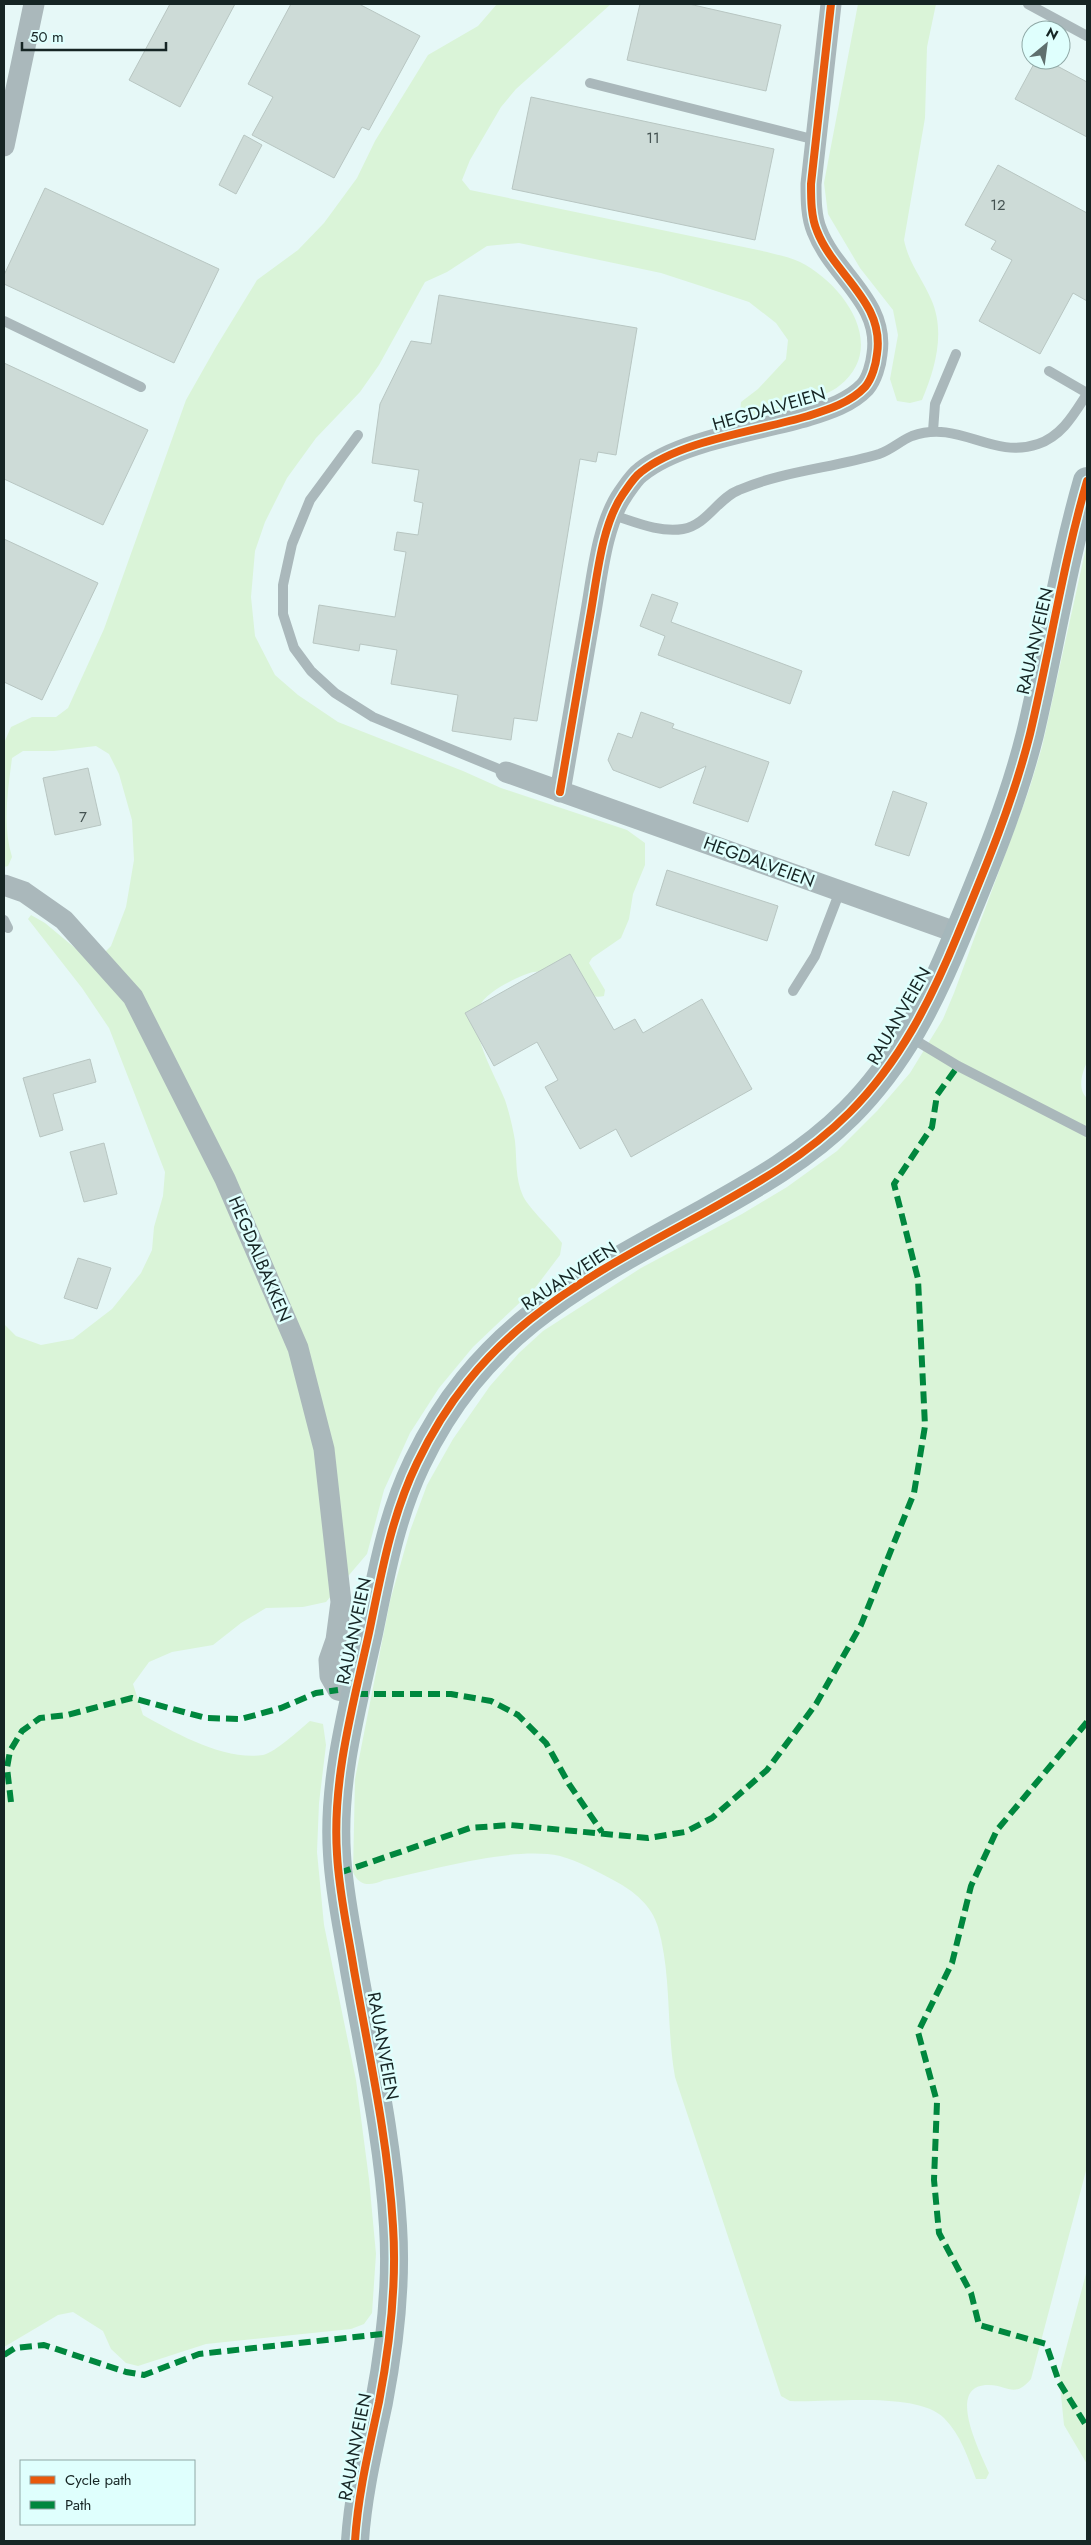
<svg xmlns="http://www.w3.org/2000/svg" width="1091" height="2545" viewBox="0 0 1091 2545" font-family="Jost,sans-serif">
  <style>
    .green { fill: #daf4d8 }
    .building { fill: #cddbd7; stroke: #b8c6c2 }
    .lines { fill: none; stroke-linecap: round; stroke-linejoin: round }
    .lane { stroke: #aab8bb; stroke-width: 10 }
    .street { stroke: #aab8bb; stroke-width: 21 }
    .secondary { stroke: #a5b7bb; stroke-width: 28 }
    .quiet { stroke: #00873e; stroke-width: 6; stroke-dasharray: 12 6; stroke-linecap: butt }
    .cycleway-casing { stroke: #dffffd; stroke-width: 11 }
    .cycleway { stroke: #e8590c; stroke-width: 8 }
    .labels { text-anchor: middle; stroke-width: 5; stroke-linejoin: round; paint-order: stroke }
    .number-label { font-size: 15px; fill: #445251 }
    .street-label { font-size: 18px; fill: #162524; stroke: #dffffd }
  </style>
  <rect width="100%" height="100%" fill="#e6f8f7"/>
  <path class="green" d="M497,4H611L516,89L501,107L470,160L462,180L470,190L767,252C777,255 790,257 800,262C844,284 889,347 839,386C822,400 771,411 749,418L740,415L741,402L758,389L786,359L788,340L776,323L749,302L701,286L661,273L519,243L487,246L447,272L425,282L379,365L360,392L316,438L287,478L265,522L255,551L251,597L255,636L275,675L298,695L338,722L463,771L501,788L627,830L645,843V865L633,894L629,919L621,938L592,958L589,963L605,990L604,996C578,1003 560,959 524,975C510,981 485,993 479,1007C468,1031 496,1077 505,1100C509,1112 513,1128 515,1141C517,1160 515,1178 523,1196C530,1210 552,1229 562,1243L560,1255L535,1288L473,1347L439,1388L410,1433L384,1490L367,1554L326,1602L303,1607L266,1608L241,1623L213,1645L172,1652L149,1662L133,1684L143,1715C175,1733 225,1761 263,1755C276,1752 299,1730 310,1721L323,1724L326,1745L319,1803L317,1852L324,1925L356,2080L369,2179L376,2254L372,2313L364,2324L351,2329L206,2344L138,2366L126,2363L111,2349L103,2331L73,2312L58,2315L4,2347V1324L16,1336L41,1345L73,1339L112,1309L141,1273L152,1250L154,1227L163,1196L165,1172L109,1028L82,988L28,919L31,915L45,923L81,953L102,955L111,946L126,907L134,860L132,820L119,774L109,754L96,746L54,751H23L12,758C8,790 2,825 12,857L8,866L4,867V743L11,727L32,717H56L68,708L104,629L186,400L216,347L257,280L298,250L324,223L357,178L375,141L428,55L478,26Z
    M858,4H936L927,47L925,118L904,240C909,264 922,278 931,299C946,332 935,369 922,400L910,403L897,401L890,379L898,335L893,310L860,268L828,214L824,183Z
    M1087,543V1062C1082,1073 1077,1089 1087,1098V2167L1031,2379C1014,2399 1008,2385 989,2385C944,2384 981,2454 989,2473L986,2479H976C968,2458 961,2435 944,2418C917,2391 829,2403 790,2401L781,2396L675,2077C666,2027 672,1976 658,1927C652,1906 634,1891 615,1881C598,1872 579,1861 560,1856C512,1846 433,1870 384,1880C371,1886 359,1887 353,1872L355,1779L390,1601L410,1531L427,1485L453,1439L490,1386L519,1353L543,1331L641,1268L742,1214L787,1187L837,1151L877,1111L910,1073L943,1019L954,993L1029,790L1042,747Z
    M1087,2270V2464L1064,2425L1059,2375Z"/>
  <path class="building" d="M170,4H235L180,107L129,80Z
    M291,4H359L420,36L369,130L362,127L334,178L252,135L273,97L248,84Z
    M640,4H689L781,25L766,91L627,60Z
    M1036,60H1046L1087,82V137L1015,99Z
    M531,97L774,149L755,240L512,189Z
    M244,135L262,145L236,194L219,185Z
    M998,165L1087,213V301L1073,293L1040,354L979,321L1012,260L991,249L996,241L965,225Z
    M45,188L219,269L174,363L4,284V275Z
    M439,295L637,328L616,455L598,452L596,462L580,459L537,721L514,718L511,740L452,731L458,695L391,684L397,650L360,644L359,651L313,643L319,605L395,617L406,552L394,550L397,532L418,535L423,503L414,501L419,470L372,463L380,404L411,341L431,344Z
    M4,363L148,430L103,525L4,479Z
    M4,539L98,583L42,700L4,682Z
    M652,594L678,603L671,622L802,671L790,704L658,655L665,636L640,626Z
    M641,712L674,724L672,728L769,762L748,822L693,803L706,766L660,788L613,770L608,760L618,733L632,738Z
    M88,768L101,825L55,835L43,778Z
    M893,791L927,803L909,856L875,845Z
    M667,870L778,906L767,941L656,905Z
    M570,954L614,1030L635,1019L643,1033L702,999L752,1089L631,1157L616,1129L580,1149L545,1087L558,1080L537,1042L494,1066L465,1013Z
    M90,1059L96,1082L53,1094L63,1130L40,1137L23,1078Z
    M104,1143L117,1194L84,1202L70,1152Z
    M78,1258L111,1268L97,1309L64,1298Z"/>
  <g class="lines">
    <path class="lane" d="M1028,4L1087,36
      M590,83L816,140
      M4,321L141,387
      M1049,371L1087,393
      M933,431L935,404L956,354
      M358,435L310,500L292,544L283,585V614L294,648L311,671L335,693L373,717L506,772
      M613,515C635,522 660,533 683,529C707,525 718,498 739,490C783,471 833,468 879,454C891,450 900,441 912,436C960,419 991,460 1038,444C1062,436 1074,414 1087,394
      M4,920L8,928
      M793,991L815,956L840,891
      M910,1037L958,1066L1087,1132"/>
    <path class="street" d="M4,146L34,4
      M506,772L958,933
      M560,792C570,734 580,675 590,617C597,579 601,526 623,494C628,487 634,477 641,472C681,440 758,431 808,416C827,410 850,403 865,387C872,379 876,364 877,354C885,302 834,275 817,231C811,217 811,199 811,184L831,4
      M4,885L24,892L64,920L133,997L225,1179L298,1348L324,1449L341,1602L336,1640L329,1660L330,1676L338,1690L356,1694"/>
    <path class="secondary" d="M355,2541C358,2494 369,2449 379,2402C390,2344 397,2286 393,2226C388,2140 369,2055 354,1970C348,1932 339,1893 337,1854C332,1780 353,1705 369,1633C381,1575 391,1517 417,1463C481,1329 580,1281 704,1213C756,1184 806,1156 849,1113C900,1062 931,1000 958,934C985,869 1013,802 1030,734C1050,650 1063,564 1087,481"/>
    <path class="quiet" d="M356,1694H451L491,1701L518,1715L546,1743L569,1784L602,1832
      M1087,1722L997,1830L971,1886L952,1963L918,2032L937,2102L934,2180L939,2233L971,2293L979,2325L1046,2344L1059,2382L1087,2427
      M11,1802L7,1768L10,1751L22,1731L40,1718L67,1715L132,1698L206,1718L241,1719L281,1708L316,1693L338,1690
      M339,1873L470,1828L510,1825L648,1838L685,1832L712,1818L767,1770L816,1704L861,1625L914,1493L925,1426L918,1279L894,1184L932,1127L937,1095L958,1066
      M4,2355L15,2348L44,2345L126,2372L144,2375L199,2354L391,2333"/>
    <defs>
      <path id="cycleway" d="M560,792C570,734 580,675 590,617C597,579 601,526 623,494C628,487 634,477 641,472C681,440 758,431 808,416C827,410 850,403 865,387C872,379 876,364 877,354C885,302 834,275 817,231C811,217 811,199 811,184L831,4
        M355,2541C358,2494 369,2449 379,2402C390,2344 397,2286 393,2226C388,2140 369,2055 354,1970C348,1932 339,1893 337,1854C332,1780 353,1705 369,1633C381,1575 391,1517 417,1463C481,1329 580,1281 704,1213C756,1184 806,1156 849,1113C900,1062 931,1000 958,934C985,869 1013,802 1030,734C1050,650 1063,564 1087,481"/>
    </defs>
    <use href="#cycleway" class="cycleway-casing"/>
    <use href="#cycleway" class="cycleway"/>
  </g>
  <g class="labels">
    <g class="number-label">
      <text x="653" y="143">11</text>
      <text x="998" y="210">12</text>
      <text x="83" y="822">7</text>
    </g>
    <g class="street-label">
      <text transform="translate(769 409) rotate(-16)" y="6">HEGDALVEIEN</text>
      <text transform="translate(1035 641) rotate(-77)" y="6">RAUANVEIEN</text>
      <text transform="translate(759 862) rotate(20)" y="6">HEGDALVEIEN</text>
      <text transform="translate(899 1016) rotate(-60)" y="6">RAUANVEIEN</text>
      <text transform="translate(260 1259) rotate(67)" y="6">HEGDALBAKKEN</text>
      <text transform="translate(569 1276) rotate(-33)" y="6">RAUANVEIEN</text>
      <text transform="translate(354 1631) rotate(-78)" y="6">RAUANVEIEN</text>
      <text transform="translate(383 2046) rotate(80)" y="6">RAUANVEIEN</text>
      <text transform="translate(355 2447) rotate(-79)" y="6">RAUANVEIEN</text>
    </g>
  </g>
  <rect width="1091" height="2545" fill="none" stroke="#162524" stroke-width="10"/>
  <rect x="20" y="2460" width="175" height="65" fill="#dffffd" stroke="#8fa8a6"/>
  <rect x="30" y="2476" width="25" height="8" fill="#e8590c" stroke="#8fa8a6"/>
  <text x="65" y="2485" font-size="15" fill="#162524">Cycle path</text>
  <rect x="30" y="2501" width="25" height="8" fill="#00873e" stroke="#8fa8a6"/>
  <text x="65" y="2510" font-size="15" fill="#162524">Path</text>
  <g transform="translate(1046 45) rotate(29)"><circle r="24" fill="#dffffd" stroke="#8fa8a6"/>
  <path d="M0-4L9 19L0 12L-9 19Z" fill="#5f6f6e"/>
  <text y="-8" font-size="14" font-weight="bold" text-anchor="middle" fill="#162524">N</text>
  </g>
  <path d="M22 42v8h144v-8" fill="none" stroke="#162524" stroke-width="2.5"/>
  <text x="30" y="42" font-size="15" fill="#162524" stroke="#dffffd" stroke-width="4" paint-order="stroke">50 m</text>
</svg>
